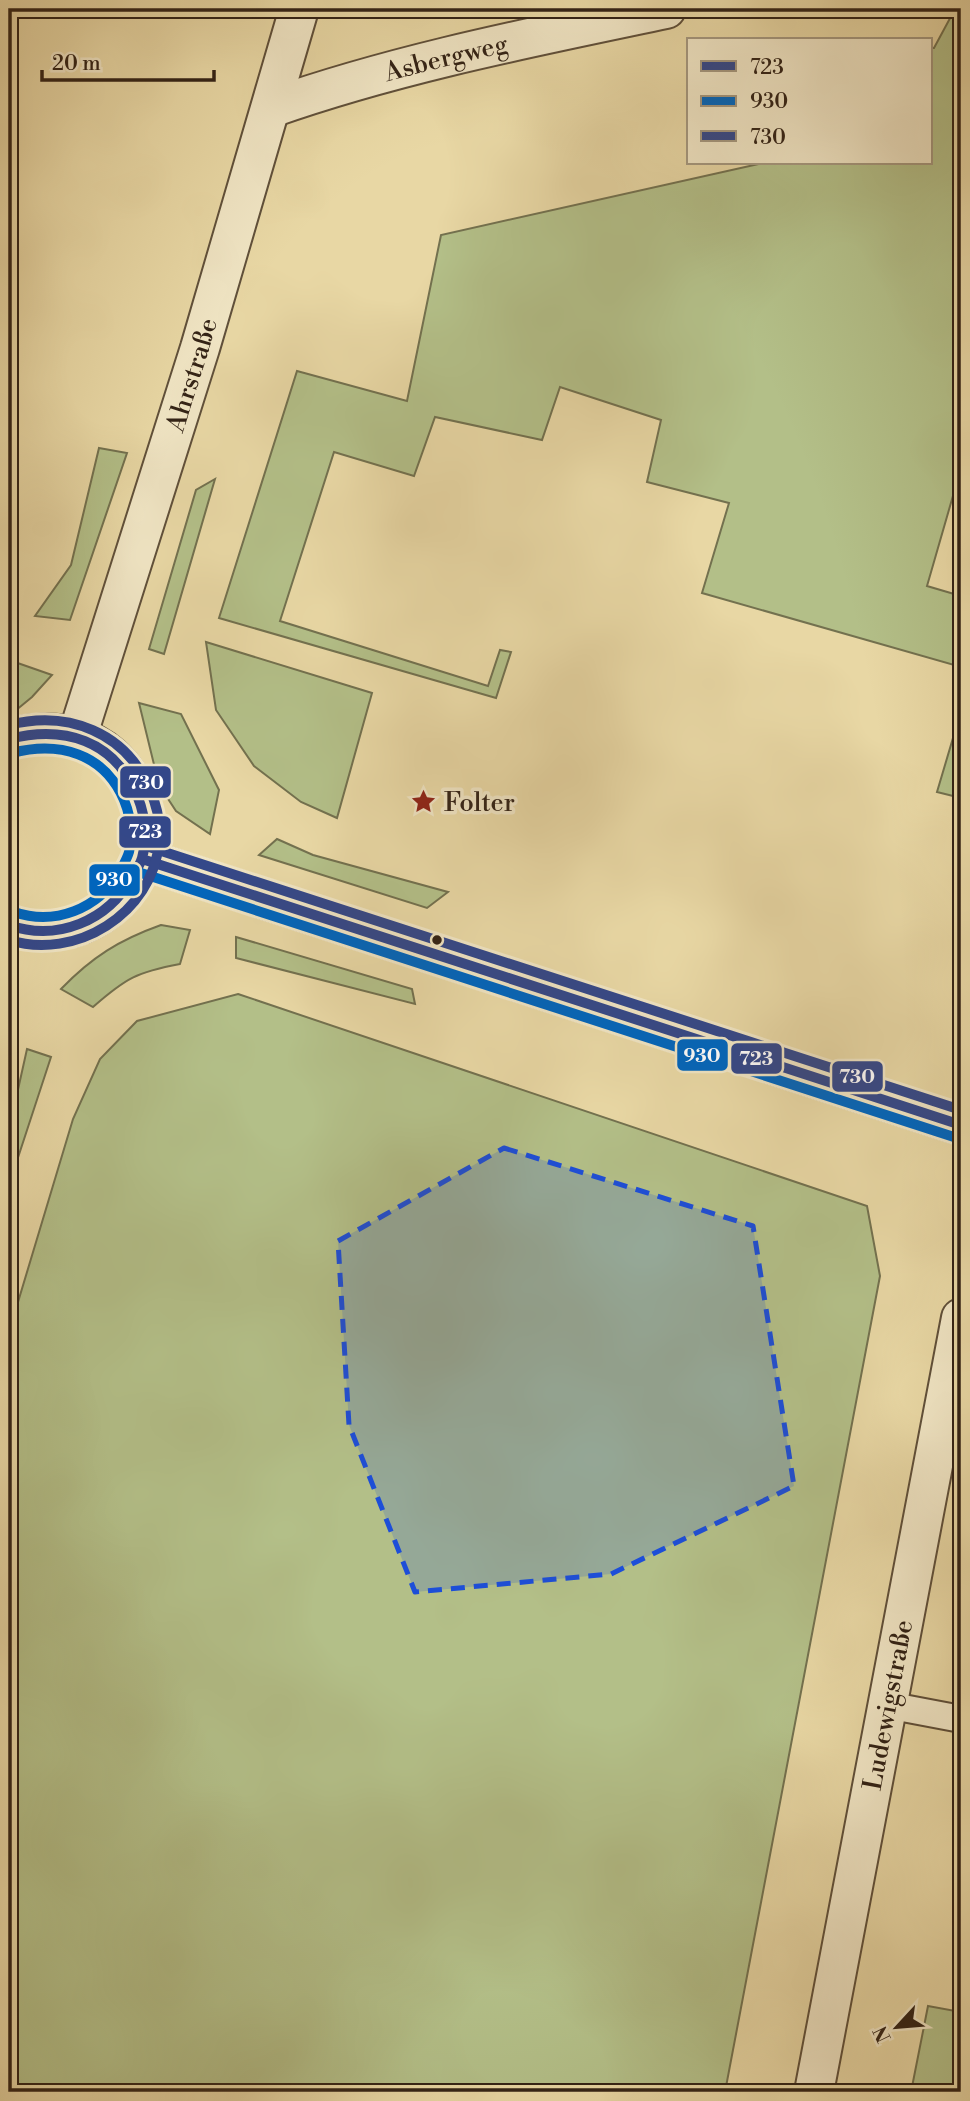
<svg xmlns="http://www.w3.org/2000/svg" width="970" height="2101" viewBox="0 0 970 2101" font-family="'Libre Bodoni',serif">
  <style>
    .green { fill: #b3bf88; stroke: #73714f; stroke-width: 2 }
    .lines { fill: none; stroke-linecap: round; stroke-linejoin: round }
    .service-casing { stroke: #60503a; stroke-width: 30 }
    .minor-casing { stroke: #60503a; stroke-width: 42 }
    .tertiary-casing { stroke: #60503a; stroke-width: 42 }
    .service { stroke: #f0e5c4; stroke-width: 26 }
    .minor { stroke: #f0e5c4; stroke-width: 38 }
    .tertiary { stroke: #f0e5c4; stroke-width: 38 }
    .bus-1-casing { stroke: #f0e5c4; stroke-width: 16 }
    .bus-2-casing { stroke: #f0e5c4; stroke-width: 16 }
    .bus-3-casing { stroke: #f0e5c4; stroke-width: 16 }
    .bus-1 { stroke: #344889; stroke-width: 10 }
    .bus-2 { stroke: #0065bd; stroke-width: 10 }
    .bus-3 { stroke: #344889; stroke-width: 10 }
    .marked { fill: #1d4ed8; fill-opacity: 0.2; stroke: #1d4ed8; stroke-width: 5; stroke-dasharray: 14 9; stroke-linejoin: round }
    .bus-dot { fill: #332316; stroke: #f0e5c4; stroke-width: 2.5 }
    .labels { text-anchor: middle; stroke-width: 7; stroke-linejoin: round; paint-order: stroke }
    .street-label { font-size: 26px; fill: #332316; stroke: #f0e5c4 }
    .poi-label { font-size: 26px; fill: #332316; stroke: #f0e5c4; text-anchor: start }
    .line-badge { stroke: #f0e5c4; stroke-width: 2.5 }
    .badge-label { font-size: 19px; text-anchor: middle; font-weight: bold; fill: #fff }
  </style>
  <rect width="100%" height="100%" fill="#e8d7a4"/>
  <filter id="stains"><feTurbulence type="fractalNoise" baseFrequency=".00286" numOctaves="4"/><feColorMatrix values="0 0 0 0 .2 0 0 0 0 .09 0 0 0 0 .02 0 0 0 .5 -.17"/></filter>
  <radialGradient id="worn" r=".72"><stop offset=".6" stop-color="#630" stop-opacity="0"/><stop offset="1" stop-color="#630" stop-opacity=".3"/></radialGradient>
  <path class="green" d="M955,9H961V468L927,586L961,596V667L702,593L729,503L647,482L661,420L560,387L542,440L435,417L414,476L334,452L280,621L488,686L500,650L511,652L496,698L219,618L297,371L407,401L441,235L763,163H930V48H934Z
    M99,448L127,453L70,620L35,616L71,565Z
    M215,479L164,654L149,649L196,490Z
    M206,642L372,693L337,818L301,802L254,766L216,710Z
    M9,660L52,675L32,697L9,716Z
    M139,703L181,714L219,790L210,834L176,811L159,785Z
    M961,711V798L937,792Z
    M277,839L313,855L448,892L427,908L259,855Z
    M161,925L190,930L180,964C137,972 126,978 93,1007L61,989C92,957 119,940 161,925Z
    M236,937L412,989L415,1004L236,958Z
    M238,994L867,1206L880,1276L725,2092H9V1332L73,1119L100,1059L137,1021Z
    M27,1049L51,1057L9,1185V1130Z
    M928,2006L961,2012V2092H911Z"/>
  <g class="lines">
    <defs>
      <path id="service" d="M887,1705L961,1719"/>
      <g id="minor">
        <path id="s1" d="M271,108C399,63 533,37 666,9"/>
        <path id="s2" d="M814,2092L961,1318"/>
      </g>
      <g id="tertiary">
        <path id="s3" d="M77,737L200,348L299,9"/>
        <path d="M9,739C31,733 55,731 78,738C126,751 156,812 142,859C140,865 135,872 132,878C119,903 99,919 72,927C53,932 28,933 9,925"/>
        <path d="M142,859L961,1125"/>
      </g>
    </defs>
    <use href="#service" class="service-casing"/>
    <use href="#minor" class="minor-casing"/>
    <use href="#tertiary" class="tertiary-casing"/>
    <use href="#service" class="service"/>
    <use href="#minor" class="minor"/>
    <use href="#tertiary" class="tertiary"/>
    <defs>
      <path id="bus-1" d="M9,739C64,725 114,740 137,795C145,815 148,838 142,858C140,865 136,871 132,877C108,921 57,942 9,925
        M142,859L961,1125"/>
      <path id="bus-2" d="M12,753C59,741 104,753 124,800C131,817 133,835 129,852C127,859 123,865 120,872C98,909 55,926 14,912
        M138,872L957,1138"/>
      <path id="bus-3" d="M9,725C68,710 126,732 150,790C157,806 161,825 159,842C153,914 75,961 9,940
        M146,846L961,1110"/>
    </defs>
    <use href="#bus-1" class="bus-1-casing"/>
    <use href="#bus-2" class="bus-2-casing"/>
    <use href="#bus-3" class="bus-3-casing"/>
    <use href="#bus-1" class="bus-1"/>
    <use href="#bus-2" class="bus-2"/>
    <use href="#bus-3" class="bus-3"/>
  </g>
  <path class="marked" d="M504,1148L753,1226L794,1486L611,1574L415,1592L349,1425L338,1241Z"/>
  <defs>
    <symbol id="sight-bare" viewBox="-9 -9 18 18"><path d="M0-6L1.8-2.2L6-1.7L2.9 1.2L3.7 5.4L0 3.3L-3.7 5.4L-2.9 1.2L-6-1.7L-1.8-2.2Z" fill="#8f2418" stroke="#f0e5c4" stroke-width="2.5" paint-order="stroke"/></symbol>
  </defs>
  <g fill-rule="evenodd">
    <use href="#sight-bare" x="406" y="784" width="35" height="35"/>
  </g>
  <circle class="bus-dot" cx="437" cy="940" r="6"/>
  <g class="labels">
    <g class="street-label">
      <text dy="9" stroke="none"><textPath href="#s1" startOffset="182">Asbergweg</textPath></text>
      <text dy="9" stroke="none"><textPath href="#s3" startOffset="380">Ahrstraße</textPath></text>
      <text dy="9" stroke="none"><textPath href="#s2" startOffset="394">Ludewigstraße</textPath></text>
    </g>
    <g class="poi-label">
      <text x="444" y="811">Folter</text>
    </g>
  </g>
  <g class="line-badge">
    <rect x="119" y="765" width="53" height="34" rx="7" fill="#344889"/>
    <rect x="118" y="815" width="54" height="34" rx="7" fill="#344889"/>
    <rect x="88" y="863" width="53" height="34" rx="7" fill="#0065bd"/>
    <rect x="676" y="1038" width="53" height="34" rx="7" fill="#0065bd"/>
    <rect x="730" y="1042" width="53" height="33" rx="7" fill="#344889"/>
    <rect x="831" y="1060" width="53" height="33" rx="7" fill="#344889"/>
  </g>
  <g class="badge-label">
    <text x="146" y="789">730</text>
    <text x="145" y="838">723</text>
    <text x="114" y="886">930</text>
    <text x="702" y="1062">930</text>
    <text x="756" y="1065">723</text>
    <text x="857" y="1083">730</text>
  </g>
  <rect width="970" height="2101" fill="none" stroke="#e8d7a4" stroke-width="35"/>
  <rect x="10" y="10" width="949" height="2080" fill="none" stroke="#332316" stroke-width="3.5"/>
  <rect x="18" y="18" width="935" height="2066" fill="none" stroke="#332316" stroke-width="2"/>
  <rect x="687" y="38" width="245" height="126" fill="#f0e5c4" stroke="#a4977e" stroke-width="2"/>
  <rect x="701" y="61" width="35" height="10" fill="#344889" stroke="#a4977e" stroke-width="2"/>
  <text x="750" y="74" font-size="21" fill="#332316">723</text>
  <rect x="701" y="96" width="35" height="10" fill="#0065bd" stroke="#a4977e" stroke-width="2"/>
  <text x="750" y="108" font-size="21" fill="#332316">930</text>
  <rect x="701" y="131" width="35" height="10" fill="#344889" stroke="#a4977e" stroke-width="2"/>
  <text x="750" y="144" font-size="21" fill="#332316">730</text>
  <g transform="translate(897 2027) rotate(244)" stroke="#f0e5c4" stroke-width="5" paint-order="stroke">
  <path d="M0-5L12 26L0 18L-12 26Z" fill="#332316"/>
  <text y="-10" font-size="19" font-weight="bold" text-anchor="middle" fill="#332316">N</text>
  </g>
  <path d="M42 70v10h172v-10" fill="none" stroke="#332316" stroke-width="3.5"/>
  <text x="52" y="70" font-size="21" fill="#332316" stroke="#f0e5c4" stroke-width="5" paint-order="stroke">20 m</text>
  <rect width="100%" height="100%" filter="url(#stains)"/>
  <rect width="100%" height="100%" fill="url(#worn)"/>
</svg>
